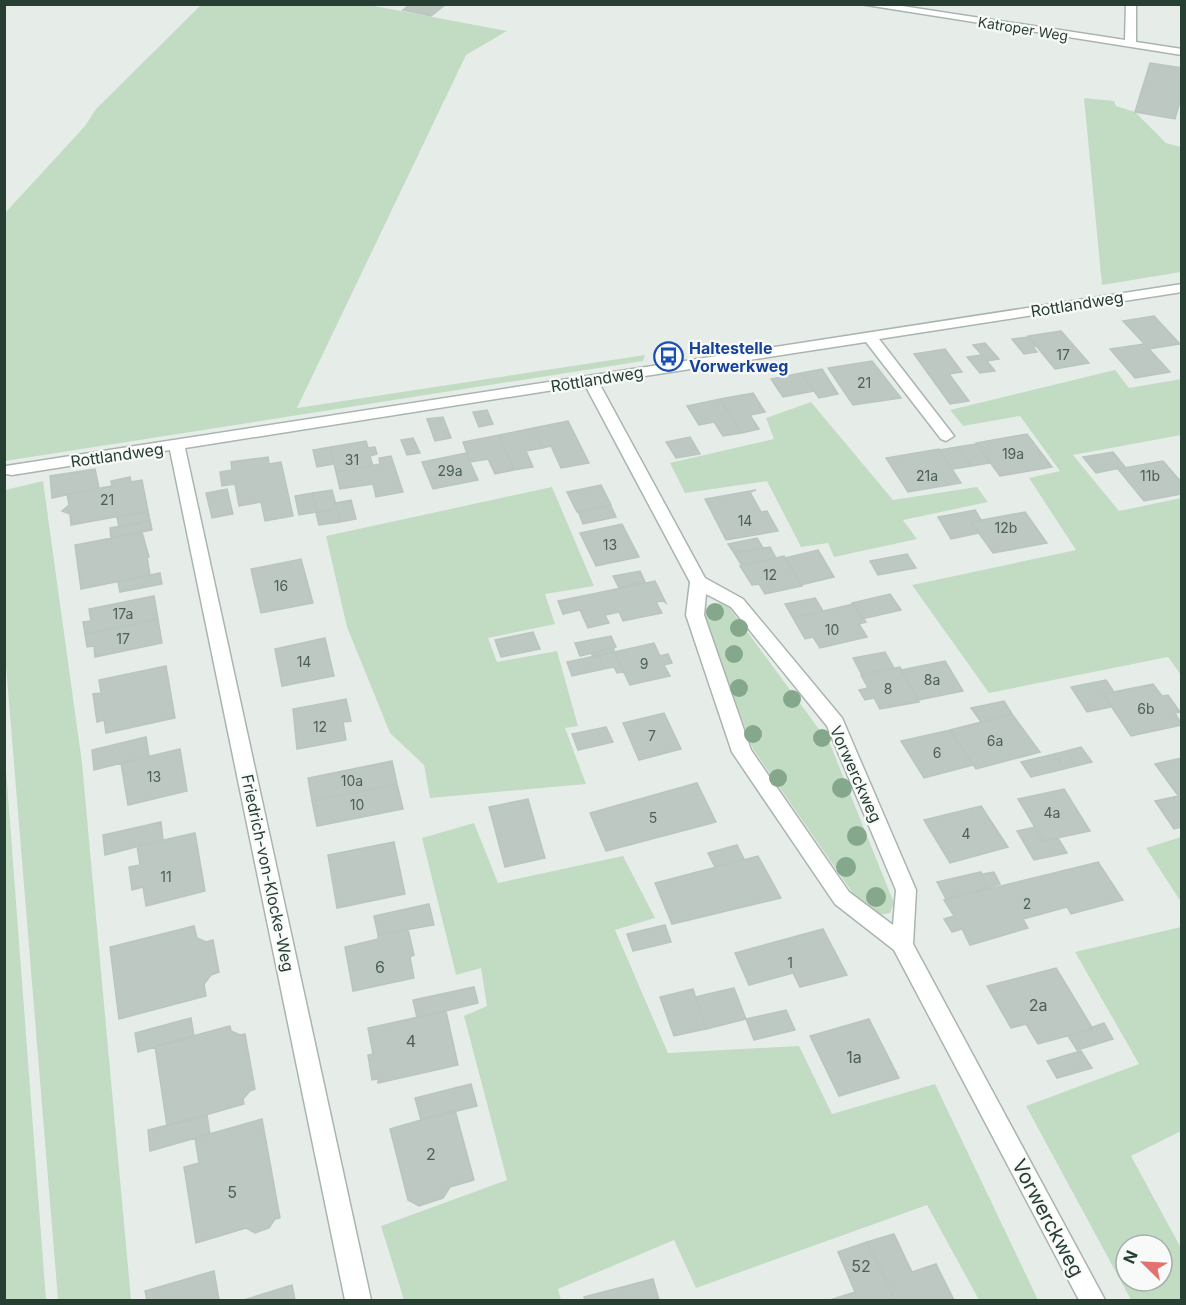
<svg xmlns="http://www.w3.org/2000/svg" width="1186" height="1305" viewBox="0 0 1186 1305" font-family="Inter,sans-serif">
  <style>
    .green { fill: #c2dcc3; fill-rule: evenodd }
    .building { fill: #bcc8c1; stroke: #b9c6be; stroke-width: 1.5 }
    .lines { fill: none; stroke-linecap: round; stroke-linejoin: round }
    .minor-casing { stroke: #a9b5af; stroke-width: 3 }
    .minor { fill: #fff; fill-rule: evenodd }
    .tree { fill: #85a88c }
    .labels { text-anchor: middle; stroke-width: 4.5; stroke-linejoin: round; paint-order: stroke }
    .far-street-label { font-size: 14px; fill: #273e33; stroke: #f7faf8 }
    .number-label { font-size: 14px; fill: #4c6056 }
    .street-label { font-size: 16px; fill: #273e33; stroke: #f7faf8 }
    .transit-label { font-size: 16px; font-weight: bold; fill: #164399; stroke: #f7faf8; text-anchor: start }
    .near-number-label { font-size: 16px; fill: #4c6056 }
    .near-street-label { font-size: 20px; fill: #273e33; stroke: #f7faf8 }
  </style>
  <rect width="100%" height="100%" fill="#e6ede9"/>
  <path class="green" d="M201,5H369L507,31L466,55L297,408L645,355L643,361L5,461V213L85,126L96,109Z
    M1084,98L1114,101L1116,106L1135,112L1166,143L1181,147V272L1102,285Z
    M1115,370L1129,388L1181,379V435L1073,455L1119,511L1181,498V675L1168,657L989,693L912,585L1076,550L1029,478L1060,471L1020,416L963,426L950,410Z
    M811,402L893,500L977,487L988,502L903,520L917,539L834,557L828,543L801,547L767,481L685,493L670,463L774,439L766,418Z
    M43,481L82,763L131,1300H58L5,654V490Z
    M552,487L594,586L545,594L555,624L488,638L497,662L557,651L578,726L565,728L586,784L430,798L424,765L390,733L347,627L326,536Z
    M720,603L729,607L830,744L894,903L890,913L878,915L863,908L753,749L705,618L707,608Z
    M4,756H5L46,1300H5Z
    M474,823L498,883L623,856L655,918L615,930L668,1053L799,1046L832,1114L935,1084L1038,1300H979L927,1205L696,1288L674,1240L558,1289L561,1300H404L381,1226L507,1180L464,1016L487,1006L481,968L456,975L422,838Z
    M1181,837H1182L1181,902L1146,848Z
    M1181,927V1131L1131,1156L1181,1248V1300H1131L1026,1106L1139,1064L1075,952ZM1126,1245H1162V1281H1126Z"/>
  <path class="building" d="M410,4H446L431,16L403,10Z
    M1150,63L1182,68V95L1175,119L1135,112Z
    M1154,316L1180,344L1149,349L1123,321Z
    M1061,331L1089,363L1055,369L1028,336Z
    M1029,337L1037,346L1033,347L1037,352L1024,354L1012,339Z
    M985,343L999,359L987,361L973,345Z
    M1144,344L1149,349L1170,372L1135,378L1110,349Z
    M945,349L962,372L949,374L969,401L950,404L914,354Z
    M981,355L987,361L995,371L980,373L967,357Z
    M872,361L901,398L853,405L828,368Z
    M822,369L838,394L819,398L801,373Z
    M801,373L814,391L783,397L771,379Z
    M753,393L765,412L750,415L759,429L742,433L720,399Z
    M720,399L732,418L742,433L723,436L714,422L699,425L687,406Z
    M487,410L493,424L479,427L473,412Z
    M443,417L451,438L435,441L427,419Z
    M568,421L589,463L561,468L551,446L543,448L533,428Z
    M533,428L543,448L526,451L533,467L514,470L499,435Z
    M1027,434L1052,467L1000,476L976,443Z
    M499,435L514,470L495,474L488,459L470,462L463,442Z
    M690,437L700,454L676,458L666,442Z
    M413,438L420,453L407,455L401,440Z
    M366,441L368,448L375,447L377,454L370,456L373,466L336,472L330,447Z
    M976,444L990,463L972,466L957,447Z
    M330,447L334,464L317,467L313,450Z
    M957,447L972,466L953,469L939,450Z
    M939,449L961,483L908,492L886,458Z
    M1113,452L1125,467L1096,473L1083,457Z
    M466,453L478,480L433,489L422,462Z
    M391,456L403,492L376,497L373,484L340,489L336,472L380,464L379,458Z
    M268,457L269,464L281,462L293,516L265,521L261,502L239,506L235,484L222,486L220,472L232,470L231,462Z
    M1163,461L1182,483V494L1144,501L1118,469Z
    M95,469L99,488L52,498L50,476Z
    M130,477L131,482L142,480L148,511L71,525L70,514L62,511L69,505L67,494L112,486L111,481Z
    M601,485L611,505L577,512L567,492Z
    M227,489L233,514L212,518L206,493Z
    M332,490L337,509L317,512L312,493Z
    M756,490L750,492L761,512L767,511L778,531L726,540L705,499Z
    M312,493L317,512L299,515L295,496Z
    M351,500L356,519L340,522L335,503Z
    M611,506L616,517L583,524L578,511Z
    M337,509L340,522L319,525L316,513Z
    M975,510L981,520L971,522L979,533L951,539L938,517Z
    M148,511L150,521L119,527L117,517Z
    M1025,512L1047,543L993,553L971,522Z
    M150,520L152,530L111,538L110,528Z
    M622,524L639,557L596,566L580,533Z
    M142,532L149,557H147L150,575L81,589L75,545Z
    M757,538L763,548L734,553L728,544Z
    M770,547L776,558L742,566L734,553Z
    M818,550L834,577L801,585L785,558Z
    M907,554L916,568L878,575L870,561Z
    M784,556L802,586L765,594L759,584L752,585L740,566Z
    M301,559L313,603L261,613L251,569Z
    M640,571L645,582L619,588L613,576Z
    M160,573L162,584L120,592L118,582Z
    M655,581L666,603L663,601L656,602L662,613L623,621L619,612L605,615L609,623L588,628L580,610L563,614L558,601Z
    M890,594L901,610L862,619L852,603Z
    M154,596L158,619L85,634L83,622L91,621L89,609Z
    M815,598L823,611L793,618L785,604Z
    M853,604L866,622L859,624L867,637L820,648L813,637L805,639L793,618Z
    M158,619L162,643L95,657L94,646L87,647L85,634Z
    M533,632L540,649L501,657L495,640Z
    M611,636L616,647L580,656L575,643Z
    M325,638L334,676L282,686L275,649Z
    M654,643L660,656L668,654L672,663L664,665L670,676L630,685L614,652Z
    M614,648V652L593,657L591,653Z
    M614,652L624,672L617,673L614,667L604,669L599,655Z
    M885,652L894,668L862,675L853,658Z
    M599,655L604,669L572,676L567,662Z
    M945,661L963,691L919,700L901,670Z
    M166,666L175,718L106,733L104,720L97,722L93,694L101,693L99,680Z
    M900,667L919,702L880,709L874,698L865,700L859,690L868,688L861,675Z
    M1106,680L1114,692L1103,694L1111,707L1087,712L1071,687Z
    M1153,684L1162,696L1168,695L1180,712L1175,713L1182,725L1131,736L1103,694Z
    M346,699L351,721L343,722L346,740L297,749L293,709Z
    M1004,701L1012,714L981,722L971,708Z
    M664,713L681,749L639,760L623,723Z
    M1012,714L1040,752L976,769L950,730Z
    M606,727L613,742L578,750L572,734Z
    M950,730L973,765L924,778L901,741Z
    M146,737L149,756L94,770L92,750Z
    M1081,747L1092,762L1076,766L1066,751Z
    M180,749L187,791L128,805L121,763Z
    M1066,751L1076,766L1064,769L1054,754Z
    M1054,754L1064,769L1031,777L1021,762Z
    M1182,758V801L1155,764Z
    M392,761L397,784L312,801L308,778Z
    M697,783L716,822L606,851L590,813Z
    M397,784L403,809L317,826L312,801Z
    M1064,789L1090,831L1043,841L1018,799Z
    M1178,796L1182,801V827L1174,829L1155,801Z
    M528,799L545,858L505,867L489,807Z
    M981,806L1008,847L950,863L924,820Z
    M161,822L163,840L105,855L103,835Z
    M1035,827L1043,841L1058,838L1067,853L1034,860L1017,831Z
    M195,833L205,891L146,906L143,887L132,890L129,867L140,865L137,846Z
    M394,842L405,894L337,908L328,855Z
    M737,845L744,859L715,867L708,853Z
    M758,856L781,898L672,924L655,883Z
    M1098,862L1123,900L1071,914L1067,907L1023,919L1028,928L970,945L962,929L952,932L944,919L954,916L944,900Z
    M981,872L987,888L946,899L937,882Z
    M994,872L1000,884L987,888L982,874Z
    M429,904L434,925L378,935L374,916Z
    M665,925L671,942L633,951L627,934Z
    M194,926L197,938L206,942L213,940L219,972L211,975L204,984L206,996L119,1019L110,947Z
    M408,929L414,955L410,957L414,978L353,991L345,947L378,939V935Z
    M823,929L847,975L800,987L793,973L749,985L735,953Z
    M1056,968L1093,1029L1038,1044L1026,1024L1011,1028L987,986Z
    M474,987L478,1003L417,1018L413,1000Z
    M734,988L746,1019L706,1029L695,997Z
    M693,989L706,1029L674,1036L660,997Z
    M786,1010L795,1030L754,1040L746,1019Z
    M446,1011L458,1065L378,1083V1079L372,1080L368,1055L373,1054L368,1028Z
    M191,1018L194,1036L138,1052L135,1033Z
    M869,1019L899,1078L839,1096L810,1036Z
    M1104,1023L1113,1039L1077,1050L1068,1036Z
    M230,1026L231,1031L240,1035L245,1034L255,1089L250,1091L243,1099L244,1104L167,1126L155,1046Z
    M1081,1051L1092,1068L1057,1078L1047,1061Z
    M471,1084L477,1106L421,1120L415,1098Z
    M455,1110L474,1180L450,1187L443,1198L419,1206L408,1200L390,1129Z
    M207,1115L210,1134L150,1151L148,1130Z
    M262,1119L280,1218L275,1219L269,1228L255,1233L246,1228L196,1243L184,1167L199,1163L195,1138Z
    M894,1234L912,1272L936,1264L954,1300H895L867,1242Z
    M867,1242L895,1300H830L855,1292L838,1252Z
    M214,1271L219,1300H147L145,1291Z
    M653,1279L659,1300H585L584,1297Z
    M292,1285L295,1300H244Z"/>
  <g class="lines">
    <defs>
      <path id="minor" d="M860,4H889L1125,40L1126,4H1136V42L1182,49V55Z
        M1182,284V292L879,339L954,436L946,441L941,439L866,342L599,383L705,578L743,599L842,718L916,890L913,944L1105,1300H1079L894,950L835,904L732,752L686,615L690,582L585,385L185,448L371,1300H345L170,450L12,475L6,474V466ZM706,594L731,607L827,726L896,890L893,925L849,892L751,750L704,615Z"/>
    </defs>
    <use href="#minor" class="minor-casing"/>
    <use href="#minor" class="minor"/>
  </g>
  <g class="tree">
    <circle cx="715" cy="612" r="9"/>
    <circle cx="739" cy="628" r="9"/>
    <circle cx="734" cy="654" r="9"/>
    <circle cx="739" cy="688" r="9"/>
    <circle cx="792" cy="699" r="9"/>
    <circle cx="753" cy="734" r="9"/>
    <circle cx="822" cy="738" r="9"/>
    <circle cx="778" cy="778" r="9"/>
    <circle cx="842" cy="788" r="10"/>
    <circle cx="857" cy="836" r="10"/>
    <circle cx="846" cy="867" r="10"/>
    <circle cx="876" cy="897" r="10"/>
  </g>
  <defs>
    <symbol id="bus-ring" viewBox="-11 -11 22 22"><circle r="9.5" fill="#f7faf8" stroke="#1a4fb4" stroke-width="1.5"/><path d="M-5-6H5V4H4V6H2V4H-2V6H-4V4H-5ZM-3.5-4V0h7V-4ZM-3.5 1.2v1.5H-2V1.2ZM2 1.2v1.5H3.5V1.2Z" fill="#1a4fb4"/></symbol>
  </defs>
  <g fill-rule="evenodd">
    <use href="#bus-ring" x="652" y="340" width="33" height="33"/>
  </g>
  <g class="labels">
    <g class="far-street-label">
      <text transform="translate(1023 29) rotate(9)" y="5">Katroper Weg</text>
    </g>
    <g class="number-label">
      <text x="1063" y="360">17</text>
      <text x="864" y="388">21</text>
      <text x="1013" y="459">19a</text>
      <text x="352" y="465">31</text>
      <text x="450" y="476">29a</text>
      <text x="927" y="481">21a</text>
      <text x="1150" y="481">11b</text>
      <text x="107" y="505">21</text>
      <text x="745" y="526">14</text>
      <text x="1006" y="533">12b</text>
      <text x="610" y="550">13</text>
      <text x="770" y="580">12</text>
      <text x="281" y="591">16</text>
      <text x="123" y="619">17a</text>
      <text x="832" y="635">10</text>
      <text x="123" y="644">17</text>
      <text x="304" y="667">14</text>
      <text x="644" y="669">9</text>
      <text x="932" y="685">8a</text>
      <text x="888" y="694">8</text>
      <text x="1146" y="714">6b</text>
      <text x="320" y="732">12</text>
      <text x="652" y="741">7</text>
      <text x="995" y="746">6a</text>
      <text x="937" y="758">6</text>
      <text x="154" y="782">13</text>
      <text x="352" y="786">10a</text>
      <text x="357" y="810">10</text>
      <text x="1052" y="818">4a</text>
      <text x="653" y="823">5</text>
      <text x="966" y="839">4</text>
      <text x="166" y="882">11</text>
      <text x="1027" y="909">2</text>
      <text x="790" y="968">1</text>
    </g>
    <g class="street-label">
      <text transform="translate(1077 304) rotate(-9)" y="6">Rottlandweg</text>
      <text transform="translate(597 379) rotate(-9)" y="6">Rottlandweg</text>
      <text transform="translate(117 455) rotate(-8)" y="6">Rottlandweg</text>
      <text transform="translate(856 774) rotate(66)" y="6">Vorwerckweg</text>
      <text transform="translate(268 873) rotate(78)" y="6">Friedrich-von-Klocke-Weg</text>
    </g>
    <g class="transit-label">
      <text x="689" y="354">Haltestelle<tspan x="689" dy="18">Vorwerkweg</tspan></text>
    </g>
    <g class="near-number-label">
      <text x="380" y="973">6</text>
      <text x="1038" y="1011">2a</text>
      <text x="411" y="1047">4</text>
      <text x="854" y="1063">1a</text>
      <text x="431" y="1160">2</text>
      <text x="232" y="1198">5</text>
      <text x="861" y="1272">52</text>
    </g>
    <g class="near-street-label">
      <text transform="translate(1048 1218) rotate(62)" y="7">Vorwerckweg</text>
    </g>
  </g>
  <rect width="1186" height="1305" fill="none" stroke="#273e33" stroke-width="12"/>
  <g transform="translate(1144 1263) rotate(294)"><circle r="28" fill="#f7faf8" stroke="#a4afa9" stroke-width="1.5"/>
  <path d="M0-4.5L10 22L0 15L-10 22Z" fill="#e27270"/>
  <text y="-9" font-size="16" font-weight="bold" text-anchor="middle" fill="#273e33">N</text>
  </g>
</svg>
